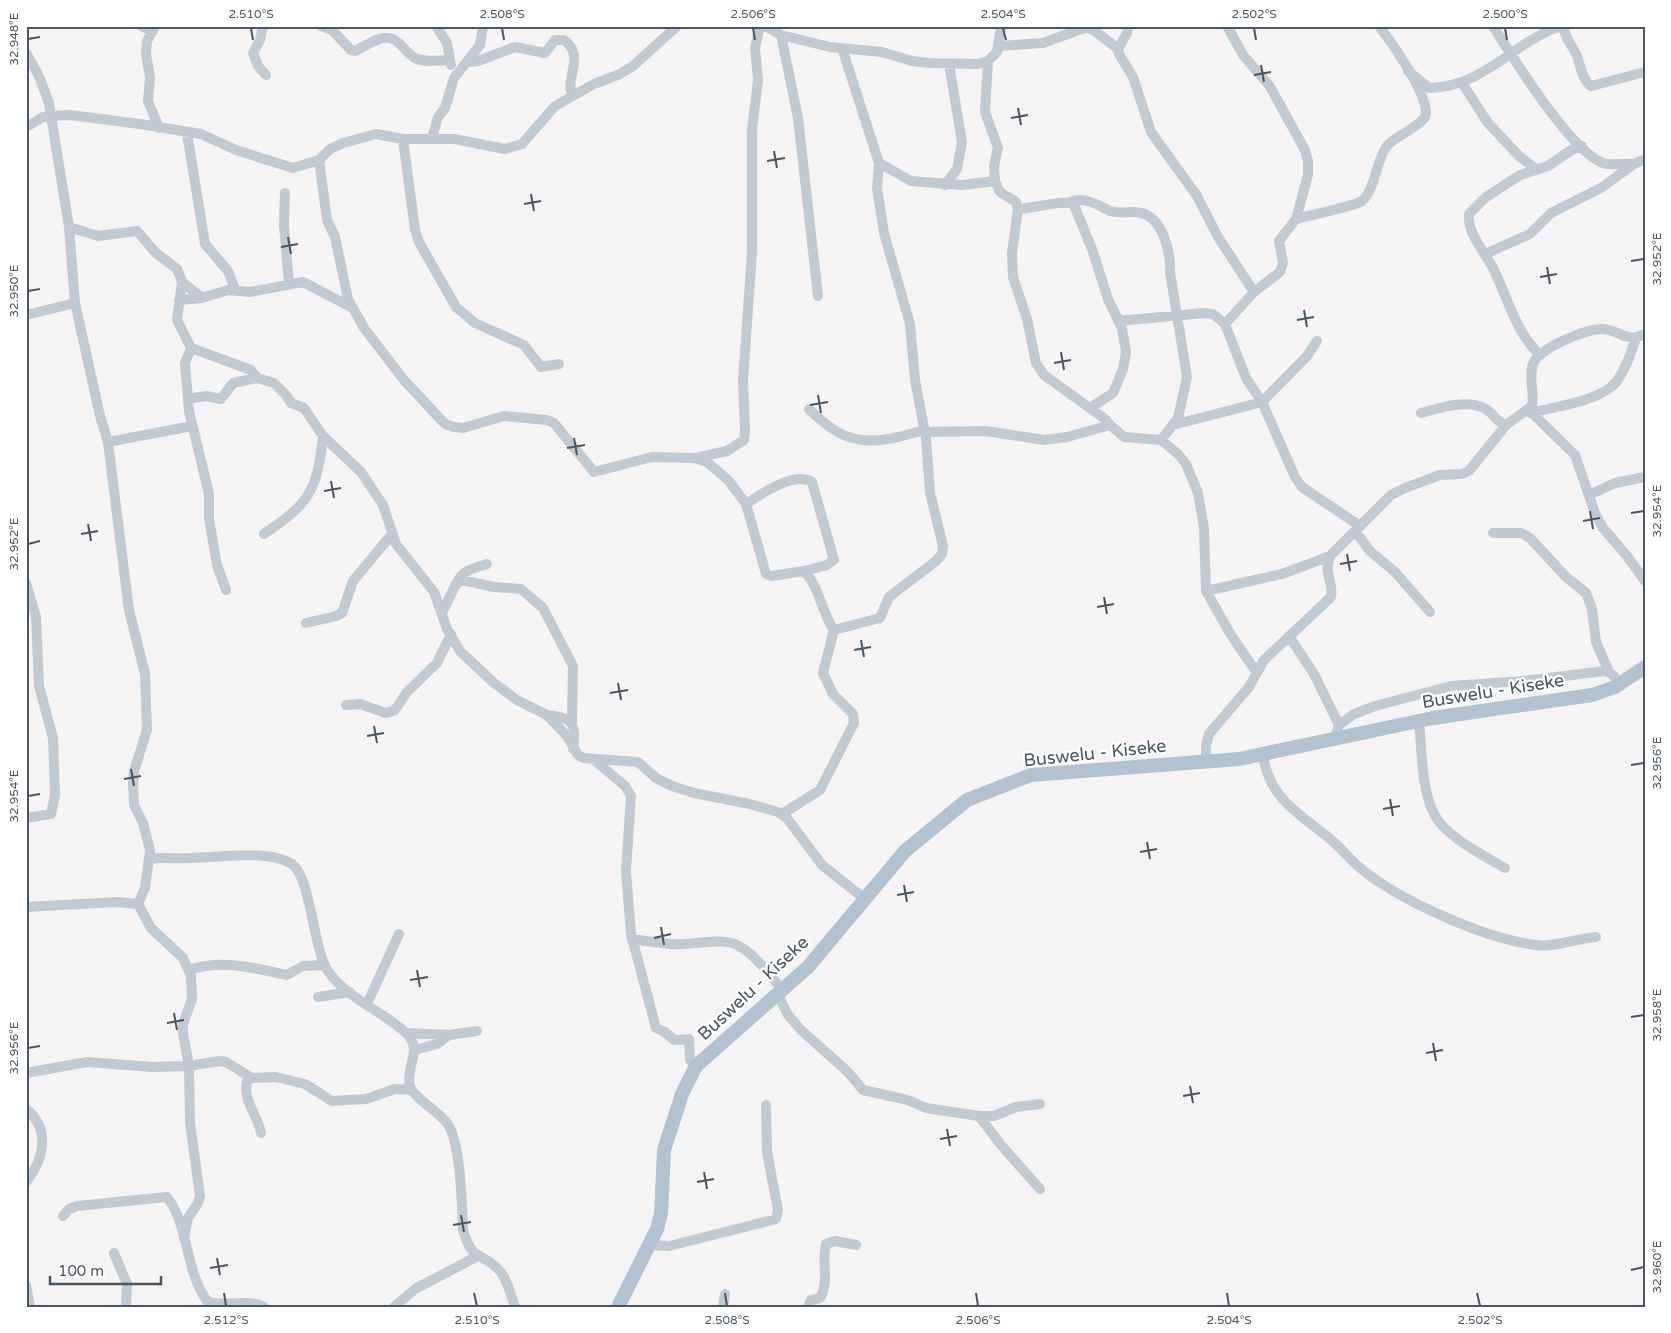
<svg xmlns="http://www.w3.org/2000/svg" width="1671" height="1333" viewBox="0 0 1671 1333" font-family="'Varela Round',sans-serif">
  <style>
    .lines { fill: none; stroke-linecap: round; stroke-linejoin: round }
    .minor { stroke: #c1cad2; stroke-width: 10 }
    .major { stroke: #b3c2d1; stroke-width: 14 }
    .ticks { fill: none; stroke: #4a5661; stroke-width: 2 }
    .labels { text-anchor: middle; stroke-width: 4.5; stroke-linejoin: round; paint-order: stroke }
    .street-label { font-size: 18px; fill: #4a5661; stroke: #fff }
    .neatline { fill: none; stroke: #4a5661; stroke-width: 2 }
    .ticks-label { font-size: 12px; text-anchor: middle; fill: #4a5661 }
  </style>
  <rect width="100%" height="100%" fill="#f5f3f3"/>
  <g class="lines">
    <path class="minor" d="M141,26L152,31
      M155,26L147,41L146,54L150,77L148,101L159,128
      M263,26L260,40L253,53L258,66L266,75
      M321,26L332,30L351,50L355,51C364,47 374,39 384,38C399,36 404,52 415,58C424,63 440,60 450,60
      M436,26L447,43L451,65
      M765,26L781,35L830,47L882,52L912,61L929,63L978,64L988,61L997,52L1001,26
      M1128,26L1127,33L1118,49L1119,54L1133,77L1151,132L1197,196L1218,237L1254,292
      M1493,26C1512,56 1571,152 1603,163C1612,166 1624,163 1634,164
      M781,35L798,118L818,296
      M999,46L1043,43L1087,27L1095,31L1118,49
      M26,53L39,76L49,103L69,227L98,236L137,231L156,253L177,269L180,276L182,282L177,320L191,348L251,370L257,378L274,383L286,395L291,403L304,408L323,436L361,472L383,505L396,544L434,592L447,629L460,651L494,683L517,700L547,715L567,736L578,755L584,758L638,762L656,778L672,786L694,793L750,804L778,812L787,818L822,865L865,899
      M988,61L985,112L998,148L994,166L995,181L1000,192L1016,202L1018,209L1012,253L1013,277L1027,319L1036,363L1044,375L1105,419L1110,425
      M468,62L478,61L515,47L545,53L555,40H564C587,57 563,78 573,96
      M1408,71L1429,88C1470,87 1496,63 1528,42C1538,37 1548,29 1559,27L1564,29C1566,40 1572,45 1576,54C1581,64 1581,79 1591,86L1645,72
      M1462,83L1488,123L1519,156L1537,170
      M26,127L43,117L51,116L70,115L140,124L201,134L236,150L293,168L319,160L330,149L343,143L376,134L403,139H454L505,149L522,144L555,106L594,84L620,74L633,66L677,26
      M187,133L205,244L228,271L235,289
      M432,138L438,117L445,108L454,78L480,45L483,26
      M403,139L415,230L419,242L456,307L475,323L524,345L541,367L559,364
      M319,160L327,220L335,237L348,299L364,328L404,380L445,424L454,427L463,428L504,416L547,420L554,423L594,472L652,457L694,458L707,462L729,481L746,504L766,574L772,576L804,571C820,587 821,612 834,630
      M879,163L911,181L962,185L995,181
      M945,185L957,169L962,142L949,64
      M285,193L284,225L289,284
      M1070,202C1084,196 1098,205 1110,211C1121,215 1130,210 1141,213C1163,218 1171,253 1170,272L1187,377L1178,418L1161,440
      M1018,209C1031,209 1066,198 1074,205L1092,249L1108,299L1122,328L1126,352L1123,369L1113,393L1090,408
      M1296,219C1309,215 1353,207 1362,201C1375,191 1376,160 1387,146C1395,135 1427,125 1426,112C1425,90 1393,44 1379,26
      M69,227L75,303L100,416L108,442L129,610L145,674L147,730L134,771L133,784L134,805L143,823L150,850L145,888L138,904
      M1485,254L1530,234L1551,213L1601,188L1634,164L1645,159
      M182,282L202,298
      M179,300L202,298L228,290L250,292L303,282L353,308
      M26,315L75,303
      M1118,321L1204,313L1213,314L1225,324L1246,378L1262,402L1295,477L1302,487L1360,526
      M1225,324L1254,292L1280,272L1283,263L1279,241L1296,219L1308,175V161L1305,150L1269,85L1243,55L1227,26
      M191,348L185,363L189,411L209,494V519L217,565L226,590
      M1540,355C1516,333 1508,299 1494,270C1486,253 1467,234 1469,214L1486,197L1520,175L1548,166L1573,149L1582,146
      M188,399L206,396L221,399L233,383L257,378
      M809,409C814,415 820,419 826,424C857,450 889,440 924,430
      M1529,410L1575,455L1595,513L1603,528L1627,556L1645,581
      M1421,413C1440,408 1465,399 1484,408C1493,412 1496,422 1506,425
      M1530,413C1554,407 1602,401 1617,381C1626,368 1631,353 1636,338
      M1173,425L1262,402L1307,356L1317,341
      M925,432L986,431L1044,440L1067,437L1110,425L1124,437L1161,440L1178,454L1186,464L1198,493L1204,528L1206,591L1231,635L1257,673
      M108,442L192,426
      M695,458L727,451L744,440L745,430L743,381L752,252V130L758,80L755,47L760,26
      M1589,495L1615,483L1645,477
      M746,504C761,494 794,471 812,482L834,560L827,565L804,571
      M1355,531L1370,551L1395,572L1430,612
      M1493,533H1521L1530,538L1566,577L1586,593L1592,609L1596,642L1609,672
      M264,534C310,503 317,491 323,436
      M458,581C463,569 476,568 487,564
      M26,583L36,617L39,686L53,738L55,795L51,814L26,818
      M1206,591L1282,574L1330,556
      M443,611L456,584L462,580L494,587L521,589L543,608L573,666L572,723
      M306,623L336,616L342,613L353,581L392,534
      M1289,636L1314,674L1339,725
      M346,705L360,704L386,713L395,710L407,692L437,663L451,634
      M547,715C573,717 577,724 573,749
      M1419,721C1422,750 1421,795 1437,819C1451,839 1484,856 1505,868
      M1334,740L1339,725L1354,714L1375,706L1451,686L1524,681L1604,671L1609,672L1622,683
      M1263,755C1269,798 1298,813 1329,838C1340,847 1349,858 1359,867C1398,900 1485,939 1536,945C1555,948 1577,938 1596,937
      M593,759L625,786L631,796L626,871L631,934L656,1028L665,1032L674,1040L689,1039L690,1060L696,1066
      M1206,762V746L1209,734L1249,687L1264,660L1331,597C1334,580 1323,576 1330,556L1391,495L1405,488L1440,475L1462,474L1469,471L1506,425L1532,406C1535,392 1528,378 1533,364C1539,348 1584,330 1601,329C1618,328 1625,344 1645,334
      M782,814L820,790L854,723L853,714L833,694L823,673L834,630L880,618L889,597L936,561L942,554L943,546L930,493L926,438L915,380L910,324L884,233L877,188L879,163L842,48
      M150,859C164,857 177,859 191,858C217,858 270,849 292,864C310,877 313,941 325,966C340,995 383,1011 406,1033C424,1050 405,1066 410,1086C414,1098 439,1112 447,1123C461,1142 462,1206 463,1230C473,1264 482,1251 499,1270C507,1279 511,1295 515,1307
      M26,907L117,902L138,904L151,928L183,958L191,976L192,999L183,1024V1034L189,1066L190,1123L200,1196L198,1203L188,1218L184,1239
      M632,939C645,941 658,943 671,944C691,946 722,936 739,946C756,955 770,976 783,990
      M190,970C221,959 256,968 287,975L303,966L325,965
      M778,995L788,1015L801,1030L848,1072L863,1090L908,1100L926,1108L979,1116L1001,1145L1040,1189
      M318,997L350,992
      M367,1004L399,934
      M407,1033L449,1035
      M415,1050L437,1044L449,1035L477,1031
      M26,1073L87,1062L152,1067L189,1066L219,1061L226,1062L252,1078L276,1077L305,1084L332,1101L366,1099L395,1089L412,1090
      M248,1077C241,1101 256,1110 261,1133
      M26,1109C51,1129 44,1160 26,1182
      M979,1116H994L1016,1107L1040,1104
      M63,1216L69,1209L77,1206L167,1197C189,1225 185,1271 207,1301C224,1308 251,1298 264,1307
      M648,1245L669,1246L689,1241L776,1219L778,1210L767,1152L766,1105
      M114,1253L127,1284L126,1307
      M26,1285L30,1307
      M394,1307L415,1289L476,1257
      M723,1307L725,1294
      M808,1307L811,1300L820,1298C830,1281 821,1263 826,1244L835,1241L856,1245"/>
    <path class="major" d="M618,1307L657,1229L661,1214L664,1150L682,1094L696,1066L808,967L905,851L967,800L1031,775L1239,759L1433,718L1592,695L1615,687L1645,667"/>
  </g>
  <path class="ticks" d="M251,28L253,40M502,28L504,40M753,28L755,40M1003,28L1006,40M1254,28L1256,40M1505,28L1507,40M28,39L40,37M1261,65L1264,82M1254,75L1271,72M1018,108L1021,125M1011,118L1028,115M774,151L777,168M767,161L785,158M531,194L534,211M524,204L541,201M288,237L291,254M281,247L298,244M1631,261L1644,259M1547,267L1550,284M1540,277L1557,274M28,291L40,289M1304,310L1307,327M1297,320L1314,317M1061,352L1064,370M1054,363L1071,360M818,395L821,413M810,405L828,402M574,438L577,455M567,448L585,445M331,481L334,498M324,491L341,488M1590,511L1593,529M1631,513L1644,511M1583,521L1600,518M88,524L91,541M81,534L98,531M28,544L40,541M1347,554L1350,571M1340,564L1357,561M1104,597L1107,614M1097,607L1114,604M861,640L864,657M854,650L871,647M618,683L621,700M610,693L628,690M374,726L377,743M367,736L384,733M1631,765L1644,763M131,769L134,786M124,779L141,776M28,796L40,794M1390,799L1393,816M1383,809L1400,806M1147,842L1150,859M1140,852L1157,849M904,885L907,902M897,895L914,892M661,927L664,945M654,938L671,934M417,970L420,987M410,980L428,977M174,1013L177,1030M1631,1017L1644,1015M167,1023L184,1020M1433,1043L1436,1061M28,1048L40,1046M1426,1053L1443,1050M1190,1086L1193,1103M1183,1096L1200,1093M947,1129L950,1146M940,1139L957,1136M704,1172L707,1189M697,1182L714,1179M461,1215L464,1232M453,1225L471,1222M217,1258L220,1275M210,1268L228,1265M1631,1270L1644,1267M224,1293L226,1306M474,1293L477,1306M725,1293L727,1306M976,1293L978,1306M1227,1293L1229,1306M1477,1293L1480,1306"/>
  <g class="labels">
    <g class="street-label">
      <text transform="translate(1493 691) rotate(-9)" y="6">Buswelu - Kiseke</text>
      <text transform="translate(1095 753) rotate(-6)" y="6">Buswelu - Kiseke</text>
      <text transform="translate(753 988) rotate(-43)" y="6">Buswelu - Kiseke</text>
    </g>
  </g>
  <rect width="1671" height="1333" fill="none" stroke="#ffffff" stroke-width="55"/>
  <path d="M50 1276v8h111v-8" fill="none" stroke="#4a5661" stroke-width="2.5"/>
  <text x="58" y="1276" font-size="15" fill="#4a5661" stroke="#ffffff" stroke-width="4" paint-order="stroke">100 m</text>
  <rect x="28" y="28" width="1616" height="1278" class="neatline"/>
  <g class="ticks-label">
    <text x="251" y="18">2.510°S</text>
    <text x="502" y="18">2.508°S</text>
    <text x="753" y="18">2.506°S</text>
    <text x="1003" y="18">2.504°S</text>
    <text x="1254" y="18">2.502°S</text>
    <text x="1505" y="18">2.500°S</text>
    <text transform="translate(14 39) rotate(-90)" y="4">32.948°E</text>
    <text transform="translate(1657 259) rotate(-90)" y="4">32.952°E</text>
    <text transform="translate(14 291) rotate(-90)" y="4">32.950°E</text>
    <text transform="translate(1657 511) rotate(-90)" y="4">32.954°E</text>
    <text transform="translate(14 544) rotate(-90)" y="4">32.952°E</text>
    <text transform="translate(1657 763) rotate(-90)" y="4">32.956°E</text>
    <text transform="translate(14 796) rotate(-90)" y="4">32.954°E</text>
    <text transform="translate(1657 1015) rotate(-90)" y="4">32.958°E</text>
    <text transform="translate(14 1048) rotate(-90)" y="4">32.956°E</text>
    <text transform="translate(1657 1267) rotate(-90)" y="4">32.960°E</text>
    <text x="226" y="1324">2.512°S</text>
    <text x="477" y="1324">2.510°S</text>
    <text x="727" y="1324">2.508°S</text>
    <text x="978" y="1324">2.506°S</text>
    <text x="1229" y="1324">2.504°S</text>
    <text x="1480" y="1324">2.502°S</text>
  </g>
</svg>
